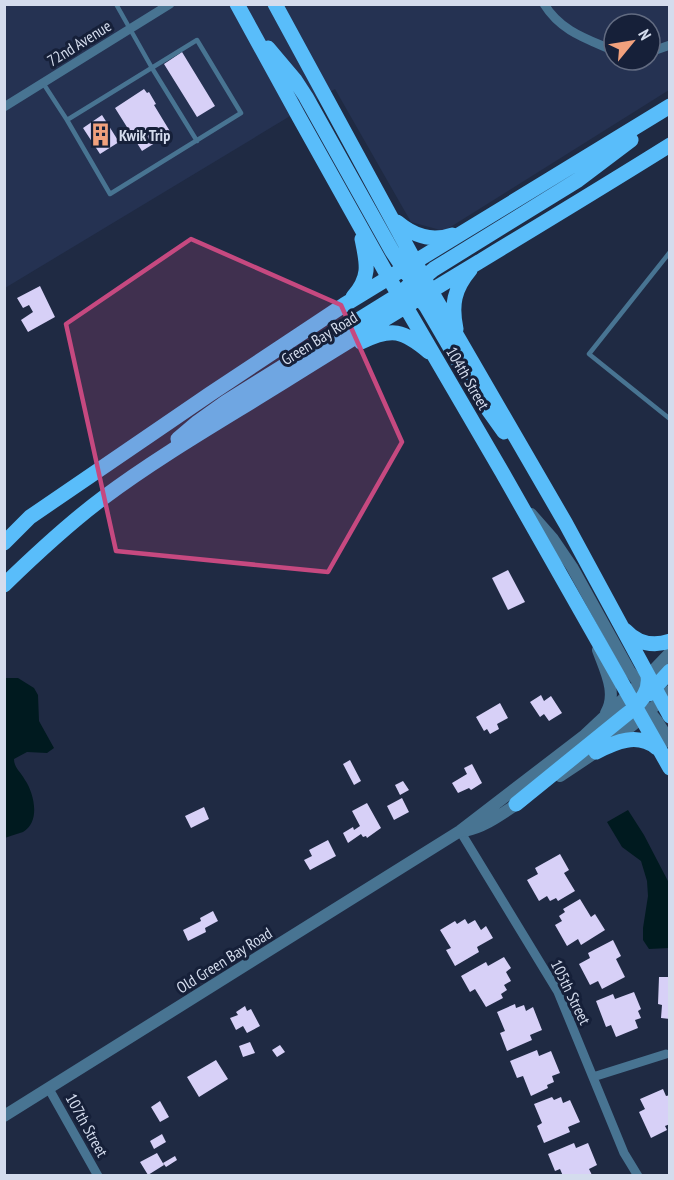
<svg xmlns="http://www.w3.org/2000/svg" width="674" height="1180" viewBox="0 0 674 1180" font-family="'PT Sans Narrow',sans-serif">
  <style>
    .built { fill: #253252; fill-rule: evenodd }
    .water { fill: #001a1f }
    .building { fill: #d7d0f7 }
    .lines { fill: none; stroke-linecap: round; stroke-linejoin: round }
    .service { stroke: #487492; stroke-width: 4.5 }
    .minor { stroke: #487492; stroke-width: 9 }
    .tertiary { stroke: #487492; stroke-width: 12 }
    .primary { stroke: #59bdfa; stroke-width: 15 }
    .marked { fill: #c64980; fill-opacity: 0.2; stroke: #c64980; stroke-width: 4.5; stroke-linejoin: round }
    .labels { text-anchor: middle; stroke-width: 6; stroke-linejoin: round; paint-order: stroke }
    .street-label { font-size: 16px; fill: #d4dced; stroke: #162039 }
    .poi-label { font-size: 16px; font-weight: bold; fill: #d4dced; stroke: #162039; text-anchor: start }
  </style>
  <rect width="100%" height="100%" fill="#1f2a43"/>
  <path class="built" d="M5,5H669V90L444,231L411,222L335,89L5,288ZM614,24H650V60H614Z"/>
  <path class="water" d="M5,678H18L34,688L38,695L39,721L54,748L47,753L27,752L14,759C14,768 21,772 25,780C34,793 41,822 23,832C17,834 10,836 5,838Z
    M628,810L644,835L669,883V948L649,949L643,940V928L648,896L647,881L641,861L622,847L607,822Z"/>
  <path class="building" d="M182,52L215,106L197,117L164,64Z
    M144,89L147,93L149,92L156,104L154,105L171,133L142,151L115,108Z
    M102,115L119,142L100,154L83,128Z
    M40,286L55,317L28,332L21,320L33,312L29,305L23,308L17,298Z
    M508,570L525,602L508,610L492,578Z
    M541,695L544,701L551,696L562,713L549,721L544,714L540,717L530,702Z
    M500,703L508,718L497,724L499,729L490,734L487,729L484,731L476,717Z
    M350,760L361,781L354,785L343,764Z
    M472,764L482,783L471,790L469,788L458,793L452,783L467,774L464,768Z
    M403,781L409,790L400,795L395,785Z
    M402,798L409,812L394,820L387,806Z
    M367,803L381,828L367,838L366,836L363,837L361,834L348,843L343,833L353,827L354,830L360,826L352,811Z
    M204,807L209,819L191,828L185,816Z
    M328,840L336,856L310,870L304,860L312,856L309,850Z
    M560,854L569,870L564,873L575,891L558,901L556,898L550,901L547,896L539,901L527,880L538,874L535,868Z
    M580,899L591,917L595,914L605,930L581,945L578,939L567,946L555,925L562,921L559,916L565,912L563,909Z
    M213,911L218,921L205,928L206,932L188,941L183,930L201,921L200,918Z
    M465,919L468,924L475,920L481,930L486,926L493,938L477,947L479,952L455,966L446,950L451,948L440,930L455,921L457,924Z
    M613,940L621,956L616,959L625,977L602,989L598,981L590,985L579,964L590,958L588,953Z
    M504,957L511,968L506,972L511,981L504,985L507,990L501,994L503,998L486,1007L475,989L470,992L461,976L486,962L488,966Z
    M659,977H670V1019L661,1018L662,1005L658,1004Z
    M634,992L641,1009L638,1011L641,1018L635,1020L638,1028L616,1037L611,1025L606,1027L596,1001L613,994L615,999Z
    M515,1004L516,1008L524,1005L526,1011L533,1007L542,1030L530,1035L532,1040L507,1051L500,1033L505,1031L497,1012Z
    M245,1006L247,1011L251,1009L260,1026L247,1033L243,1026L236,1030L230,1018L238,1015L236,1012Z
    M250,1042L255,1053L243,1057L239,1046Z
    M280,1045L285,1052L277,1057L272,1050Z
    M537,1050L539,1056L551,1051L560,1073L552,1076L554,1082L547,1085L548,1088L531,1096L523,1076L517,1078L510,1061Z
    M216,1060L228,1079L199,1097L187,1077Z
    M663,1089L666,1096L670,1095V1124L665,1126L667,1130L651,1138L639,1112L645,1109L640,1099Z
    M552,1097L554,1100L561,1097L563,1103L570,1100L580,1122L568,1127L570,1132L544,1143L537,1126L542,1123L534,1104Z
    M160,1101L169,1117L160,1122L151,1107Z
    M162,1134L166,1142L154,1149L150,1141Z
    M574,1143L576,1148L588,1143L597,1165L589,1169L592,1175L563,1176L560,1169L555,1171L548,1154Z
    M157,1153L164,1165L148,1175L140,1162Z
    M175,1156L177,1160L166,1167L163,1163Z"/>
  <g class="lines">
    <path class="service" d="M116,4L152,68L197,141
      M43,83L67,120L110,194L241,113L197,40L67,120
      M670,252L589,354L670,419"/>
    <path class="minor" d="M544,4C560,30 584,38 610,49H614
      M650,51H653L670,45
      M4,107L170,4
      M460,831L558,992L624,1153L638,1176
      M593,1077L666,1054
      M49,1089L98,1176"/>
    <path class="tertiary" d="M531,514L553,539L572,567L629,670L644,690
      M598,650C605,670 618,693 606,713
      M644,705L657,721L670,742
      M560,776C598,751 638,725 670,691
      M464,831C486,827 504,812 523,800
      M4,1116L460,831L585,735L648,676L670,653"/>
    <path class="primary" d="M237,4L299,117L389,278L502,472L670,768
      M275,4L431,291L566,524L670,716
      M268,48L295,80L306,97L392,251L408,275
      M397,222C414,236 431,242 452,235
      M417,283L434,269L578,180L631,140
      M414,291L426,306L479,397L504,432
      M353,297C371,277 367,263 362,239
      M456,329C451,305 454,289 470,270
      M361,342C392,327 403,330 429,352
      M178,439L198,422L226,402L395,297C409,286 419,280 416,261
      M4,543L30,517L210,394L344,305L670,106
      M4,585C36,554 68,524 103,498C158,457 217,423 275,387C405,305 539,227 670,145
      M625,630C637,643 653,647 670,641
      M649,694L670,671
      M596,752C615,742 638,732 657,748
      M516,804L633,709C642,700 650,690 648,676"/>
  </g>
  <path class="marked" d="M191,239L341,305L402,442L328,572L116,551L66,324Z"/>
  <defs>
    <symbol id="building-bare" viewBox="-9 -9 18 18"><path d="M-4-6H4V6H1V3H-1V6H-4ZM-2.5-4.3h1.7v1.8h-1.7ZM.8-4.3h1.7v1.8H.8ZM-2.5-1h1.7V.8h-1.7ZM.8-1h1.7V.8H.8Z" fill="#f1a17d" stroke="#162039" stroke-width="2.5" paint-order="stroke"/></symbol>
  </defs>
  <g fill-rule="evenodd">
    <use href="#building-bare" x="84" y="118" width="33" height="33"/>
  </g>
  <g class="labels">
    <g class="street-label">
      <text transform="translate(79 43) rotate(-32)" y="6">72nd Avenue</text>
      <text transform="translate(319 338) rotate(-32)" y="6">Green Bay Road</text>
      <text transform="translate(468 378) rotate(60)" y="6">104th Street</text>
      <text transform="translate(224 960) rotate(-32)" y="6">Old Green Bay Road</text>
      <text transform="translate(571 992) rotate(64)" y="6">105th Street</text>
      <text transform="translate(87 1125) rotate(61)" y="6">107th Street</text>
    </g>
    <g class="poi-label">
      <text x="119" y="141">Kwik Trip</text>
    </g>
  </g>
  <rect width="674" height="1180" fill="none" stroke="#d4dced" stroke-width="12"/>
  <g transform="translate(632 42) rotate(60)"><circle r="28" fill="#162039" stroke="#626b81" stroke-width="1.5"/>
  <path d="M0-4.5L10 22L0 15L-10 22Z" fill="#f1a17d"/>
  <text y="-9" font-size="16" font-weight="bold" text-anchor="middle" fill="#d4dced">N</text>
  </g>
</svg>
